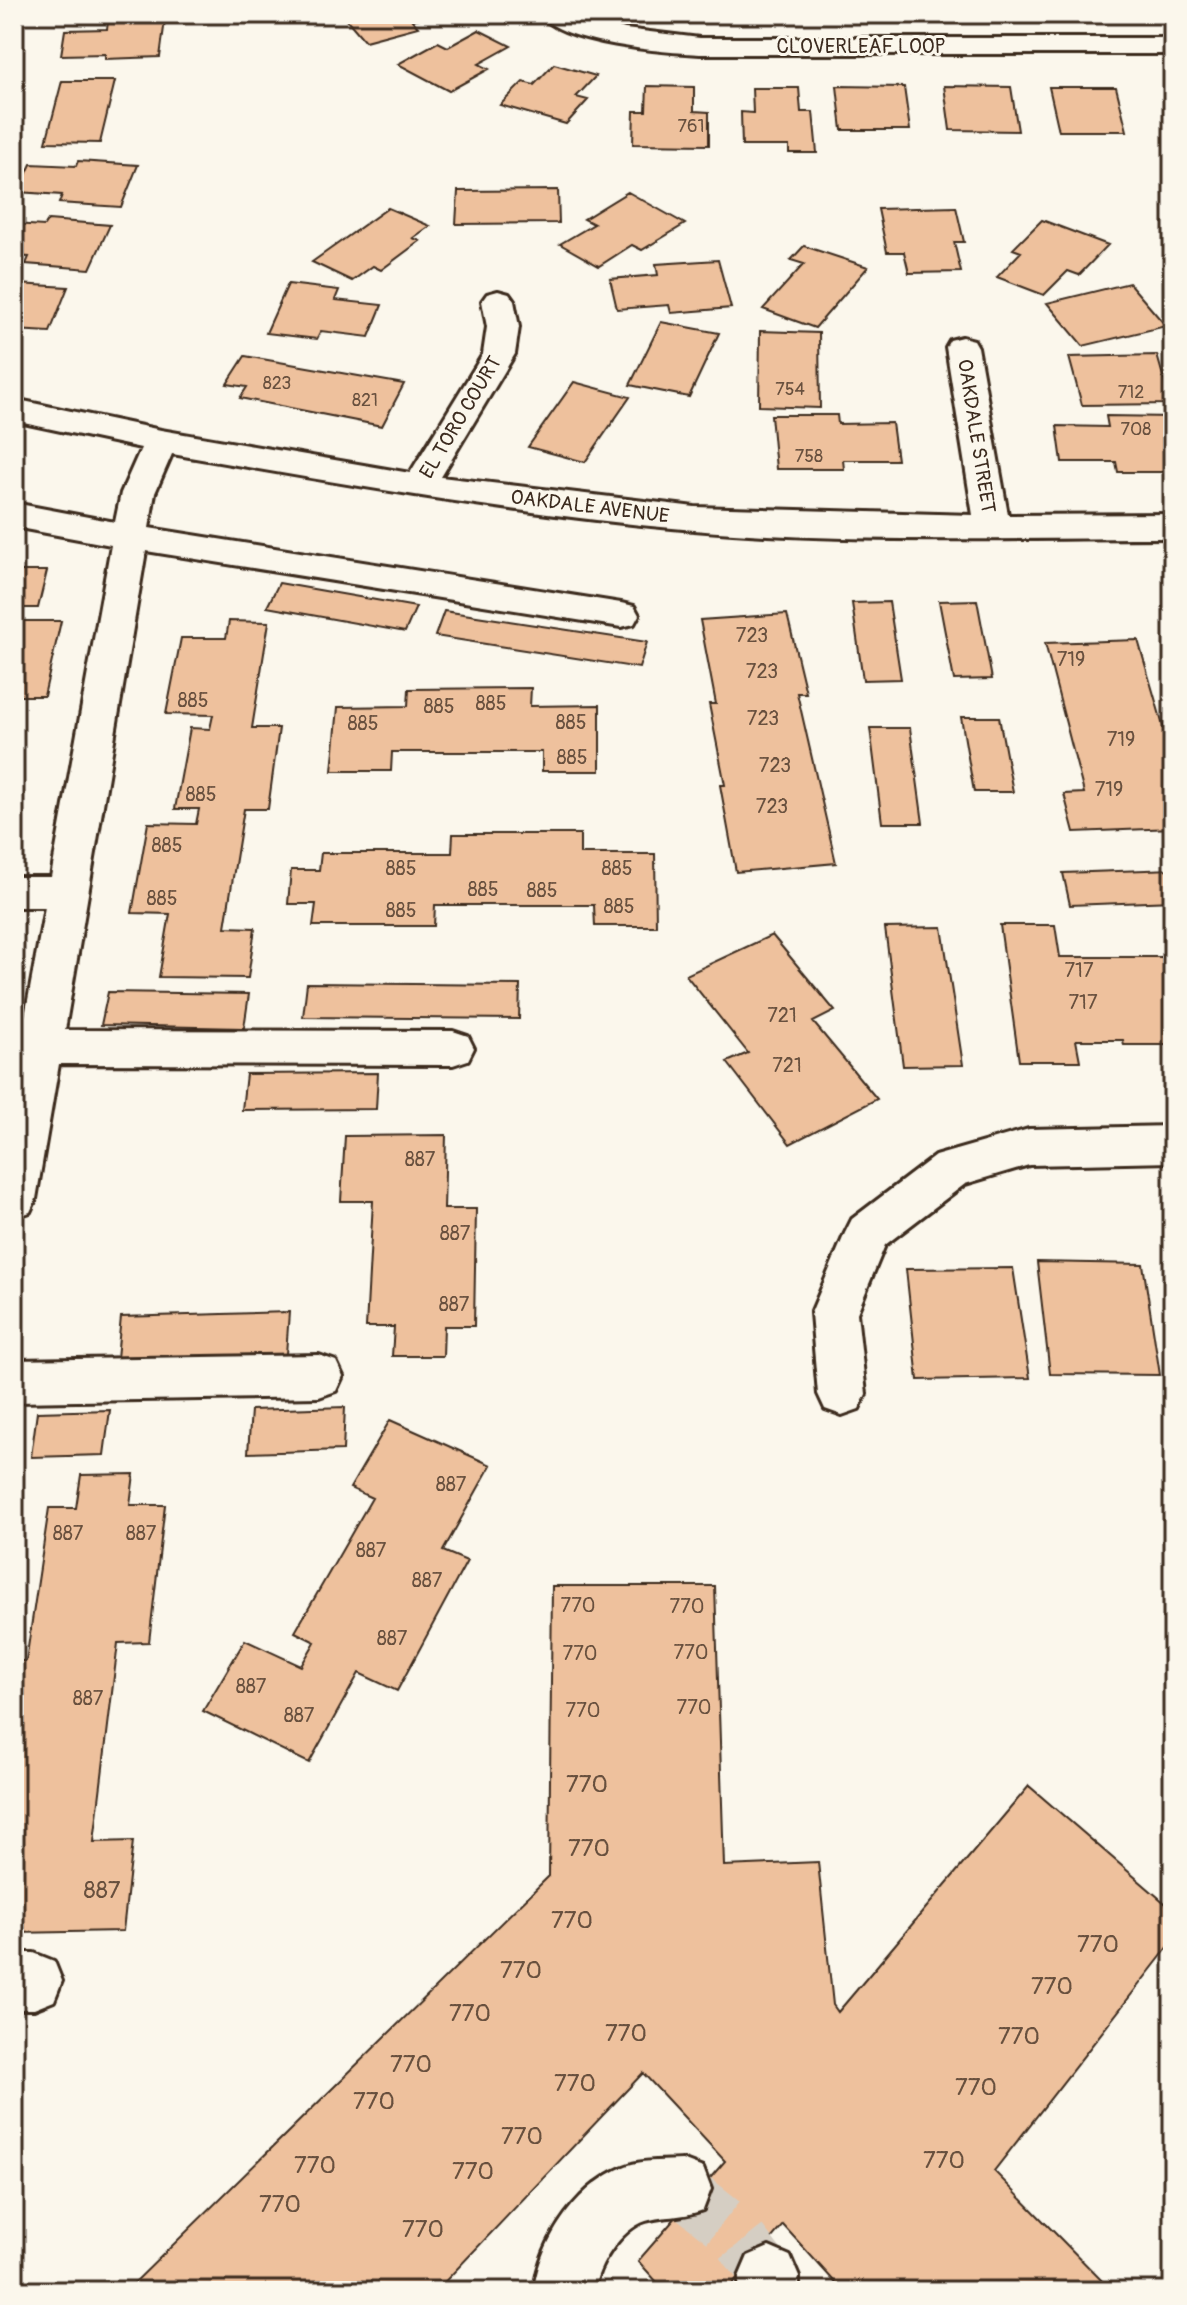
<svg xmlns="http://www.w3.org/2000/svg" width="1187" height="2305" viewBox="0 0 1187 2305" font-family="Pangolin,sans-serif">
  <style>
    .building { fill: #eec19d; stroke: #3b2a1e; stroke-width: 2 }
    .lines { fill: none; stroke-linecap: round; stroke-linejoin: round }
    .minor-tunnel { stroke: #d5cec3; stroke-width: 53; stroke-dasharray: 53 27; stroke-linecap: butt }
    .minor-casing { stroke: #3b2a1e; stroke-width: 6 }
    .minor { fill: #fbf7ec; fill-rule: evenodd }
    .labels { text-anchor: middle; stroke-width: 6; stroke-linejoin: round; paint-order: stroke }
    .far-number-label { font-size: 18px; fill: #68503e }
    .far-street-label { font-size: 20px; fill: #3b2a1e; stroke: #fbf7ec }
    .number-label { font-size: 20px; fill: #68503e }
    .near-number-label { font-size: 24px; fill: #68503e }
  </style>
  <rect width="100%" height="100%" fill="#fbf7ec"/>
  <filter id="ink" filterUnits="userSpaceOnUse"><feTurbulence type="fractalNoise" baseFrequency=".0125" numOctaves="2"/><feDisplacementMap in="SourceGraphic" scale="16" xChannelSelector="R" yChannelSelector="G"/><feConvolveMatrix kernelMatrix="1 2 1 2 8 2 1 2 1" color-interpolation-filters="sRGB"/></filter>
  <g filter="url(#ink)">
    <path class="building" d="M342,14H437L412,20L418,27L365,41Z
      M165,20L160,57L105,59V54L61,55L65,30L107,29L108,22Z
      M479,30L511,46L479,64L489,69L449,91L398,64L438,42L448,47Z
      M554,64L596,76L576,97L588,100L566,124L500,105L523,82L534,85Z
      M62,81H115L100,143L46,142Z
      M647,86L694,87V111L709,112V145L633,144L634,111H646Z
      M837,86L904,87L910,130H842Z
      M944,86L1011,87L1018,131L950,130Z
      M1049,87H1116L1127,131H1059Z
      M752,88H799L801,112H813L817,153H789V146H742L741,112L753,113Z
      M78,161L138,165L121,207L59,203L62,195L18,192L31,164L76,166Z
      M558,190L559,223L456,224L458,191Z
      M628,192L685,224L642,250L632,245L599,266L560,244L594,224L584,219Z
      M956,207L964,242H954L961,272L909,273L904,252H887L878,209Z
      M388,208L430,226L413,238L420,241L381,270L373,266L352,281L312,262Z
      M48,220L110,225L90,269L26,264L29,257L14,256V224L44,226Z
      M1042,220L1108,245L1079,275L1068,271L1044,295L997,277L1021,252L1013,249Z
      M804,246L868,267L815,328L763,309L804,264L791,260Z
      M718,260L731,308L671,313L669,305L617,309L610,279L658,275L656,264Z
      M1129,283L1166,326L1083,346L1047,303Z
      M17,284L68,287L50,332L14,330V290Z
      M288,284L339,290L335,300L382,305L369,337L321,331L317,339L266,333Z
      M661,322L719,333L689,397L630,385Z
      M760,331L819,333L820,408L759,406Z
      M1157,355L1171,404L1082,405L1069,357Z
      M245,356L404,384L382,426L240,398L247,387L227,384Z
      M574,382L630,397L585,462L528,447Z
      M771,415H837L838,424L892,423L897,460H843L844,469H776Z
      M1106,416L1173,417V472H1118L1116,462H1062L1057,426L1108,427Z
      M14,571H47L38,608H18L15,621H61L44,696H14Z
      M279,583L416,607L405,632L267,607Z
      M977,600L992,679L954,680L939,601Z
      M889,602L901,679L863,680L852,603Z
      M444,611L647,642L639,668L435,636Z
      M787,614L806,693H797L836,863L736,872L720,785H725L709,704H716L700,620Z
      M229,621L269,622L252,728H279L268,809H244L225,927L255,928L248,978L159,977L170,914L132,913L148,823L196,824L199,809H175L190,728L210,729L213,715L166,714L181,638H226Z
      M1138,640L1170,750H1173V828L1074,832L1064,794L1084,793L1045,643Z
      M531,688L530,706L600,705V771H542V752H392L391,771H332L338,707L408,706L409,689Z
      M961,717H999L1013,792H974Z
      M870,728H910L923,823H882Z
      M14,805H23L14,844Z
      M453,834H580V854H655L656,926H595L594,905H435L434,926H313L316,904H288L291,870H319L321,853H452Z
      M1173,869V901L1070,905L1063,873Z
      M1000,925H1055L1060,957H1173V1045H1124L1123,1040H1076L1080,1061H1019Z
      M942,927L963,1065L903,1066L885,928Z
      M772,935L835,1011L813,1022L877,1099L790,1144L727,1062L748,1053L686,975Z
      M307,983L520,985L519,1019L303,1017Z
      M108,992L249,994L244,1028L101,1025Z
      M378,1073L376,1109L242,1110L246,1074Z
      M446,1135L444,1209H476L474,1326H444L443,1356H392L394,1327H366L373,1201H341L345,1136Z
      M1037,1262L1143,1264L1160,1375L1050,1374Z
      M1013,1268L1030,1378L918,1380L906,1269Z
      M289,1312L286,1354L117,1358L121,1317Z
      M345,1407L343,1450L248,1453L251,1410Z
      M110,1410L104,1455L31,1457L37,1412Z
      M390,1420L491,1465L443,1551L467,1561L397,1691L359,1673L309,1763L203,1711L245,1640L301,1666L315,1642L295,1632L372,1498L350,1488Z
      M134,1474L130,1505H165L149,1642L118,1643L94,1842L133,1841L123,1931L14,1933V1661H26L49,1508H76L81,1475Z
      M552,1586H715L724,1866L818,1862L833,2005L838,2012L1029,1786L1173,1910V1941L994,2171L1112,2291H843L783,2225L726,2291H665L638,2261L725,2161L643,2073L436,2291H126L549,1876Z"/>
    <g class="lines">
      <path class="minor-tunnel" d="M682,2189L730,2227L769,2277"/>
      <defs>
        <path id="minor" d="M540,14H576L625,29L700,38H1173V54H700C665,52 561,44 540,14Z
          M498,291L509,294L514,301L519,327L515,354L441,477L695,507L973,515L946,347L950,340L962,337L974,340L978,347L1008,515L1173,514V538C1014,538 853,544 694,530C519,515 345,484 172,454L155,493L149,528L621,603L634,606L639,615L634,624L621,627L146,551L65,1030L453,1031L468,1036L474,1048L468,1060L453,1065L59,1064L36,1199L30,1212L14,1218V1077L45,907H14V877H51L111,545L14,527V503L115,522L121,493L141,448L14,421V399L161,430L410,473L483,354L487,327L482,301L487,294Z
          M1173,1126V1162L1029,1165L965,1184L885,1245L857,1313L866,1394L859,1409L842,1415L825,1409L818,1394L811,1313L845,1233L852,1219L935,1156L1029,1129Z
          M319,1355L336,1361L343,1376L336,1391L319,1397L14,1402V1360Z
          M14,1953H34L54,1961L62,1981L54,2001L34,2009H14Z
          M682,2160L703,2168L711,2189L703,2210C679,2219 666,2215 646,2221C621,2229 597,2266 594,2291H534C540,2239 580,2180 632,2164C647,2160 666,2161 682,2160Z
          M769,2247L790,2256L799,2277V2291H739V2277L748,2256Z"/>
      </defs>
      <use href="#minor" class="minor-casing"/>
      <use href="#minor" class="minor"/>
    </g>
  </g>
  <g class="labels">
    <g class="far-number-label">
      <text x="691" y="132">761</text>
      <text x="277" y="389">823</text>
      <text x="790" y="395">754</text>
      <text x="1131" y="398">712</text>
      <text x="365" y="406">821</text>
      <text x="1136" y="435">708</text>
      <text x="809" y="462">758</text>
    </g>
    <g class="far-street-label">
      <text x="861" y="53">CLOVERLEAF LOOP</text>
      <text transform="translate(460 417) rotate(-59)" y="7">EL TORO COURT</text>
      <text transform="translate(977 436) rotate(81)" y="7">OAKDALE STREET</text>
      <text transform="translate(590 506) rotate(7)" y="7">OAKDALE AVENUE</text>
    </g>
    <g class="number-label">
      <text x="752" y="642">723</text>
      <text x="1071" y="666">719</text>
      <text x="762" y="678">723</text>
      <text x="193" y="707">885</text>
      <text x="491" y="710">885</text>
      <text x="439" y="713">885</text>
      <text x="763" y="725">723</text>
      <text x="571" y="729">885</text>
      <text x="363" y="730">885</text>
      <text x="1121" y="746">719</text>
      <text x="572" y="764">885</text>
      <text x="775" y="772">723</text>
      <text x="1109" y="796">719</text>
      <text x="201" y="801">885</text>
      <text x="772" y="813">723</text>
      <text x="167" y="852">885</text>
      <text x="401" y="875">885</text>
      <text x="617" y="875">885</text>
      <text x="483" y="896">885</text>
      <text x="542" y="897">885</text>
      <text x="162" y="905">885</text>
      <text x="619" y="913">885</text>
      <text x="401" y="917">885</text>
      <text x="1079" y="977">717</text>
      <text x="1083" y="1009">717</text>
      <text x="782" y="1022">721</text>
      <text x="787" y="1072">721</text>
      <text x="420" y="1166">887</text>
      <text x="455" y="1240">887</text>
      <text x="454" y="1311">887</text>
      <text x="451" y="1491">887</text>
      <text x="68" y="1540">887</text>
      <text x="141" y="1540">887</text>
      <text x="371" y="1557">887</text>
      <text x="427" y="1587">887</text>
      <text x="578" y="1612">770</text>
      <text x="687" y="1613">770</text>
      <text x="392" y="1645">887</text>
      <text x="691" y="1659">770</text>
      <text x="580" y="1660">770</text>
      <text x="251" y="1693">887</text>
      <text x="88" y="1705">887</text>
      <text x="694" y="1714">770</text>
      <text x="583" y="1717">770</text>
      <text x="299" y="1722">887</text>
    </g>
    <g class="near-number-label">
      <text x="587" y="1792">770</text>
      <text x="589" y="1856">770</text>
      <text x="102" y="1898">887</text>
      <text x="572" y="1928">770</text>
      <text x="1098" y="1952">770</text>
      <text x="521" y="1978">770</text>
      <text x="1052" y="1994">770</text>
      <text x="470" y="2021">770</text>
      <text x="626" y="2041">770</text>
      <text x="1019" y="2044">770</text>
      <text x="411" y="2072">770</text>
      <text x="575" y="2091">770</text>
      <text x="976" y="2095">770</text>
      <text x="374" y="2109">770</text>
      <text x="522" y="2144">770</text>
      <text x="944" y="2168">770</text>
      <text x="315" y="2173">770</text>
      <text x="473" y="2179">770</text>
      <text x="280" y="2212">770</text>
      <text x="423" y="2237">770</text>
    </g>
  </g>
  <rect width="1187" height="2305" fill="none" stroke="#fbf7ec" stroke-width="48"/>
  <rect x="24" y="24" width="1139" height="2257" fill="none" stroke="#3b2a1e" stroke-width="3" filter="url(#ink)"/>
</svg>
